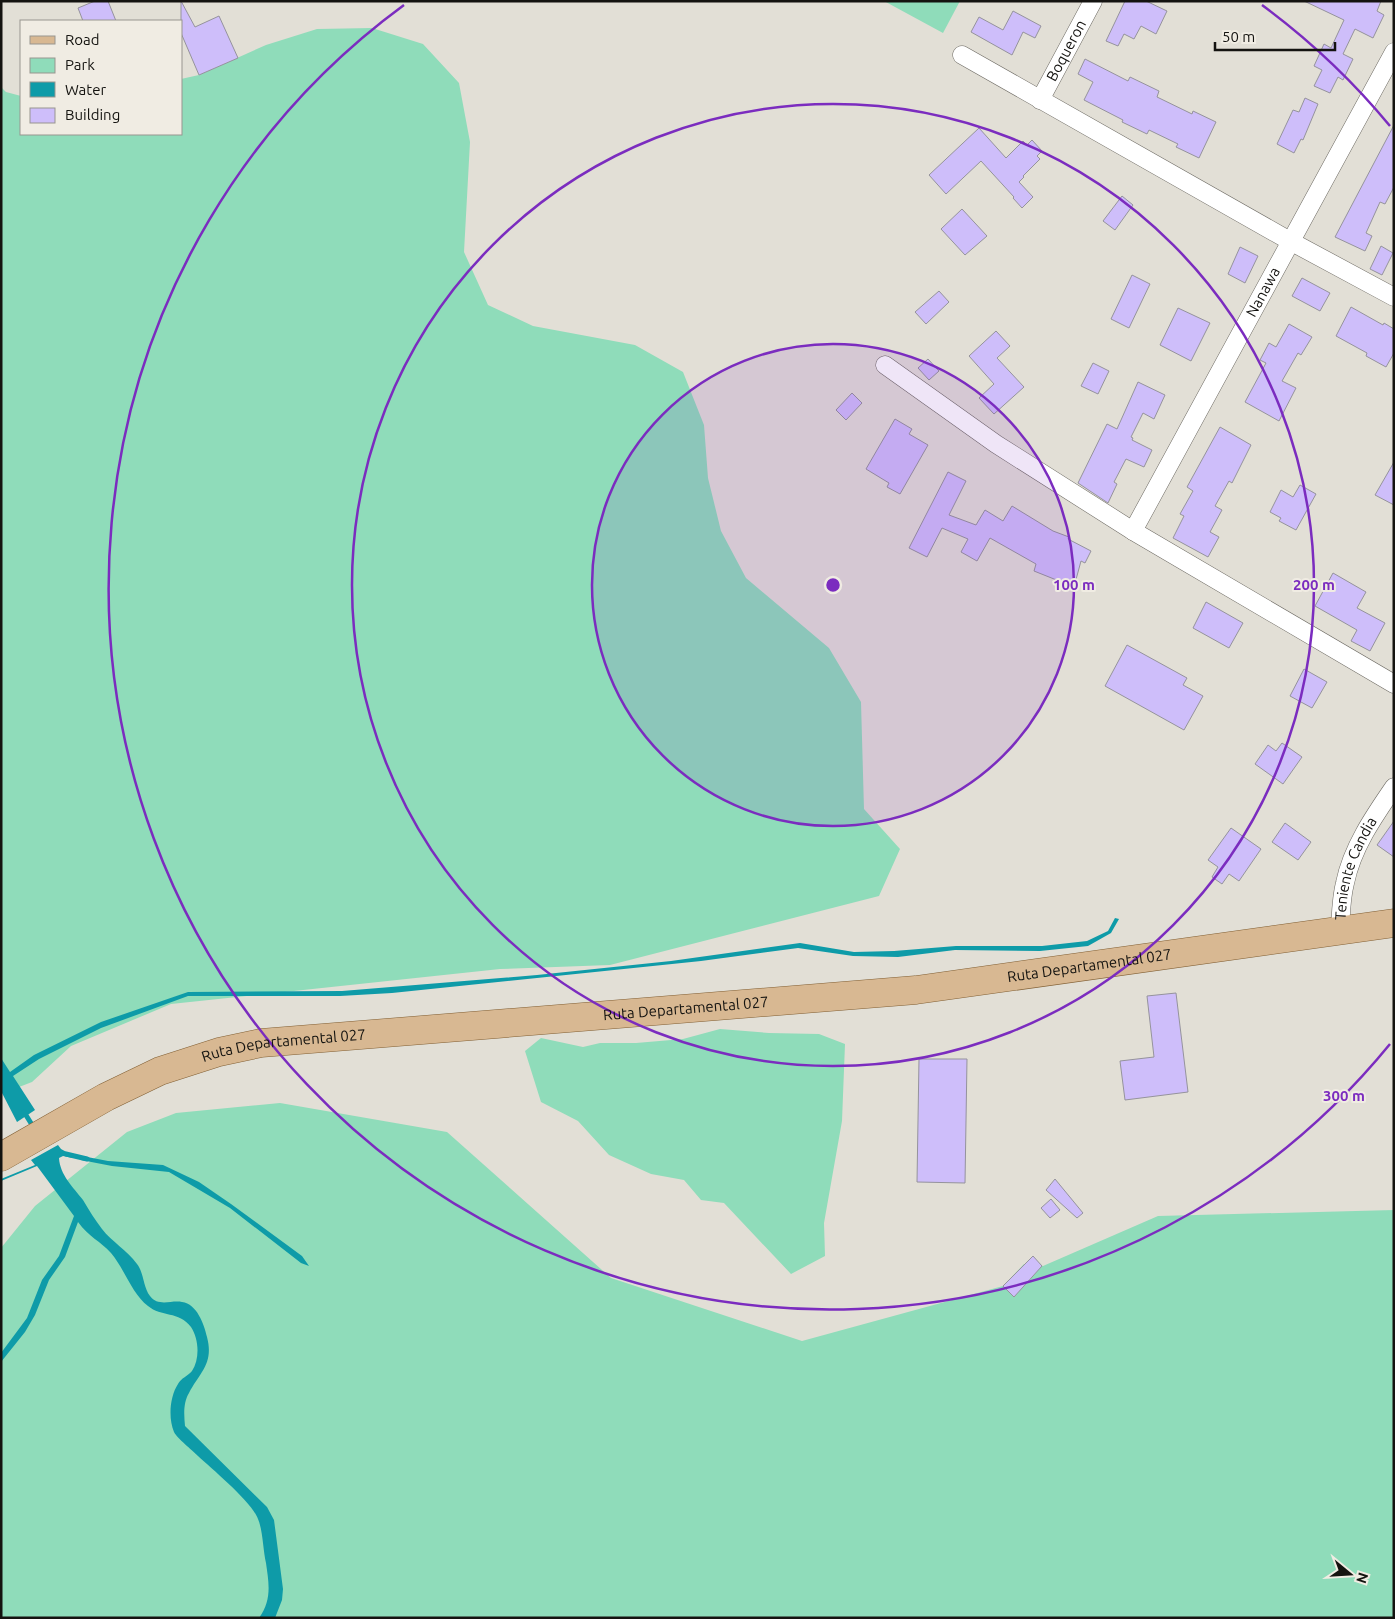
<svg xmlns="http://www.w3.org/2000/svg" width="1395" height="1619" viewBox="0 0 1395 1619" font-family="Ubuntu,sans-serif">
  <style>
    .green { fill: #8fdcba }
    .water { fill: #0e9ba8 }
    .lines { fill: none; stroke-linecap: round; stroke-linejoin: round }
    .stream { stroke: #0e9ba8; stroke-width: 5 }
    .building { fill: #cebefa; stroke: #95939c }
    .minor-casing { stroke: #6d6a63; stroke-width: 19 }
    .primary-casing { stroke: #826035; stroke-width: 29 }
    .minor { stroke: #fff; stroke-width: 18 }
    .primary { stroke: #d8b892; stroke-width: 28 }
    .ring { fill: none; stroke: #7b2cbf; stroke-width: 2.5 }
    .labels { text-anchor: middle; stroke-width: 4; stroke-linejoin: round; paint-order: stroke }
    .street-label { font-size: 15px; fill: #141310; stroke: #f0ece3 }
    .centre { fill: #7b2cbf; stroke: #f0ece3; stroke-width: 2.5 }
    .ring-label { font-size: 15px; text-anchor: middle; font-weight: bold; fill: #7b2cbf; stroke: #f0ece3; stroke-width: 4; stroke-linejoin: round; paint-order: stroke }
  </style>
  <rect width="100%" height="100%" fill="#e2dfd6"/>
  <path class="green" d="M884,1H960L943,33Z
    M372,28L423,44L459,83L470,142L464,252L488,305L533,326L635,345L683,372L704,425L708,478L721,531L746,578L829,648L861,702L864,809L900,849L879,896L610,965L500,969L171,1004L71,1046L32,1082L1,1094V87L6,92L21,96V134H181V79L199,75L266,45L317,29Z
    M720,1029L769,1033L819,1034L845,1044L842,1121L824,1223L825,1256L791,1274L724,1203L701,1200L684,1180L651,1174L609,1155L578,1121L541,1102L525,1051L541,1038L583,1047L600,1043H636L683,1039Z
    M280,1103L447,1132L611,1278L802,1341L1003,1286L1024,1264L1043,1266L1158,1216L1394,1210V1618H1V1248L35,1206L127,1132L176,1113Z"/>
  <path class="water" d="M1115,918L1119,919L1111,933L1088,946L1040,951L955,950L898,957L853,956L798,948L701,961L392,993L340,996H188L101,1028L39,1059L13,1076L35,1110L17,1122L1,1091V1058L10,1072L34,1055L101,1022L188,992L342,991L537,975L671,961L800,943L854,952L894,951L956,946H1042L1087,941L1108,931Z
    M58,1145L61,1149L72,1155L73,1158L63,1156L59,1158C60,1175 73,1187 83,1200C89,1210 95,1220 102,1229C112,1242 127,1250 137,1264C144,1273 143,1287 150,1296C158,1307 171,1300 182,1302C197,1304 204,1324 207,1337C214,1364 200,1372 189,1393C183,1403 184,1415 185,1426L267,1507L274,1520L283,1589L282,1600L275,1618H259C272,1600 269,1584 266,1563C263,1550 263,1531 258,1519C252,1502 212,1469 198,1456C192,1450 177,1438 174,1432C168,1418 170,1396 178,1384C181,1378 188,1376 192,1371C200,1359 199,1339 191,1327C179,1311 161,1317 148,1306C132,1294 124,1268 111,1253C100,1241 89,1237 78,1222L65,1257L49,1280L35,1315L25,1332L1,1362V1353L27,1318L42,1280L59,1256L74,1216L37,1166L1,1181V1179L35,1165L31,1160Z
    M82,1156L108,1161L163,1165L199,1182L231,1204L302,1256L309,1266L301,1263L230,1208L169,1172L112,1166L81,1160Z"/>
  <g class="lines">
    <path class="stream" d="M24,1112L34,1128
      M66,1154L87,1159"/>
  </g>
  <path class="building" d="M95,1H108L116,21H83L78,8Z
    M181,1L195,27L219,16L238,58L199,75L181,33Z
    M1125,1H1146L1167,11L1156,34L1141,26L1134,39L1124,34L1118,46L1106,41Z
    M1304,1H1381L1377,11L1384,15L1373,38L1355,29L1343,54L1353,59L1343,80L1338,77L1330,93L1314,86L1322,70L1314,66L1324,44L1331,48L1344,20Z
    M1013,11L1041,26L1035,38L1023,32L1012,55L971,32L979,17L1003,30Z
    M1085,59L1128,81L1130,77L1159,91L1157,97L1192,114L1193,111L1216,122L1199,158L1176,147L1178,144L1149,130L1147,134L1122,122L1123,120L1084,100L1093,82L1078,74Z
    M1305,98L1318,104L1303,140L1301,139L1294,153L1277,144L1293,110L1299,112Z
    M1394,125V187L1385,204L1380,202L1366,233L1372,236L1365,251L1335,237Z
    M979,128L1006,158L1023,141L1027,145L1032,140L1042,151L1037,156L1040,159L1023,176L1024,177L1019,182L1033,197L1022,208L1013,198L1014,197L981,161L946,194L929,175Z
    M1122,196L1133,205L1115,230L1103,221Z
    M962,209L987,236L965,255L941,229Z
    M1381,246L1393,253L1382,275L1370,269Z
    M1240,247L1258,256L1245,283L1228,274Z
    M1132,275L1150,284L1129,328L1111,319Z
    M1302,278L1330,293L1320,311L1292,296Z
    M939,291L949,302L926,324L915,312Z
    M1351,307L1383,325L1384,323L1394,329V353L1386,367L1366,356L1367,353L1336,336Z
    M1178,308L1210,323L1191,361L1160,345Z
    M1289,324L1312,337L1301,355L1298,353L1282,381L1296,388L1279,421L1245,402L1266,363L1260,360L1269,343L1276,347Z
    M996,331L1010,346L997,358L1024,387L994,414L979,398L994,384L969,356Z
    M928,359L939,371L929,380L918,368Z
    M1093,363L1109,371L1098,394L1081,386Z
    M1138,382L1165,395L1154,419L1143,413L1131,437L1133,438L1132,440L1152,450L1144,467L1126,459L1114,482L1117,484L1108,503L1078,483L1107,424L1117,429Z
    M852,393L862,403L846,420L836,410Z
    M895,419L912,429L909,434L928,445L900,494L887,487L889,483L866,469Z
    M1220,427L1251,445L1232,483L1229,481L1215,506L1222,510L1210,532L1219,537L1208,557L1173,538L1184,516L1180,514L1193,491L1187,487Z
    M1394,462V505L1375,495Z
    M948,472L966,481L949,515L976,525L985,510L1003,521L1012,506L1053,531L1069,537L1068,539L1091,551L1085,563L1081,561L1074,587L1034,571L1036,564L990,538L977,561L961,552L968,539L942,528L927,557L909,548Z
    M1300,485L1316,494L1296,530L1279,521L1281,518L1270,512L1281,490L1293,497Z
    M1333,573L1366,592L1357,608L1385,623L1370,651L1351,641L1357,630L1315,606Z
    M1206,602L1243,623L1229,648L1193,628Z
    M1127,645L1187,678L1183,685L1203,696L1184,730L1105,686Z
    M1304,669L1327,682L1312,708L1290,696Z
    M1282,743L1302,757L1283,784L1255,764L1268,745L1276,751Z
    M1394,821V857L1377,845Z
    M1285,823L1311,842L1298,860L1272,842Z
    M1231,828L1261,849L1239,881L1229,874L1222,884L1212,877L1218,867L1208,860Z
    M1176,993L1188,1092L1125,1100L1120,1061L1154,1057L1147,996Z
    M919,1059H967L965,1183L917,1182Z
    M1055,1179L1083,1213L1077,1218L1046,1190Z
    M1051,1199L1060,1210L1050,1218L1041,1208Z
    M1033,1256L1042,1266L1014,1297L1003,1286Z"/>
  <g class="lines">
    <defs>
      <g id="minor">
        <path d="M962,55L1290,241L1394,297"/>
        <path id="s1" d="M1040,100L1093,1"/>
        <path d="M885,365L996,444L1133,531L1394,684"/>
        <path id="s2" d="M1133,531L1394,52"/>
        <path id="s3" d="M1340,930C1341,914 1341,898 1345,883C1352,848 1374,816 1394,787"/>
      </g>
      <g id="primary">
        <path id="s4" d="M1,1157L106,1097L160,1071L219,1052L261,1043L916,990L1394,923"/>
      </g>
    </defs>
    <use href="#minor" class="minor-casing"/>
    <use href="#primary" class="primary-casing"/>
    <use href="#minor" class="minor"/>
    <use href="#primary" class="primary"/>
  </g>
  <circle cx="833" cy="585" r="241" fill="#7b2cbf" fill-opacity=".12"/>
  <g class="ring">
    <circle cx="833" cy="585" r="241"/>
    <circle cx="833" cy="585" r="481"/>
    <path d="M1390 1044A722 722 0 1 1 404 5M1262 5A722 722 0 0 1 1390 126"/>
  </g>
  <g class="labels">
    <g class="street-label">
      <text dy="5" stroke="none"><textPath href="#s1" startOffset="56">Boqueron</textPath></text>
      <text dy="5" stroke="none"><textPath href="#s2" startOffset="272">Nanawa</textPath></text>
      <text dy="5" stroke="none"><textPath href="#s3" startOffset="64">Teniente Candia</textPath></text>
      <text dy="5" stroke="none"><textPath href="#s4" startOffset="1118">Ruta Departamental 027</textPath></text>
      <text dy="5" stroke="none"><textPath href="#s4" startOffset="712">Ruta Departamental 027</textPath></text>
      <text dy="5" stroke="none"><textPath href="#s4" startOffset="308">Ruta Departamental 027</textPath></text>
    </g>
  </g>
  <circle cx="833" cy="585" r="8" class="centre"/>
  <g class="ring-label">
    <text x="1074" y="590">100 m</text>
    <text x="1314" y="590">200 m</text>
    <text x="1344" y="1101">300 m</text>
  </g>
  <rect width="1395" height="1619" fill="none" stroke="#141310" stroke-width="5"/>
  <rect x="20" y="20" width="162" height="115" fill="#f0ece3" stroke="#98958f"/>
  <rect x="30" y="36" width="25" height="8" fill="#d8b892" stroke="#98958f"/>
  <text x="65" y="45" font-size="15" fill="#141310">Road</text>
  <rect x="30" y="58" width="25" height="15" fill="#8fdcba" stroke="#98958f"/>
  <text x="65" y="70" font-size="15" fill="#141310">Park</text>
  <rect x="30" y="82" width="25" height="15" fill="#0e9ba8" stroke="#98958f"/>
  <text x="65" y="95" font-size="15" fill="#141310">Water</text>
  <rect x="30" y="108" width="25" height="15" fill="#cebefa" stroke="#98958f"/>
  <text x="65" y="120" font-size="15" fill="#141310">Building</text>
  <g transform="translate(1350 1574) rotate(108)" stroke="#f0ece3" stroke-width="4" paint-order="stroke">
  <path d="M0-4L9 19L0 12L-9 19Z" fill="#141310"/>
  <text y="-8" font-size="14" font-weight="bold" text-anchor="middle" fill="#141310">N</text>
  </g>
  <path d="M1215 42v8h120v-8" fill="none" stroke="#141310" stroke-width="2.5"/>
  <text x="1222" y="42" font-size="15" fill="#141310" stroke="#f0ece3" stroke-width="4" paint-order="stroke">50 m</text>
</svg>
